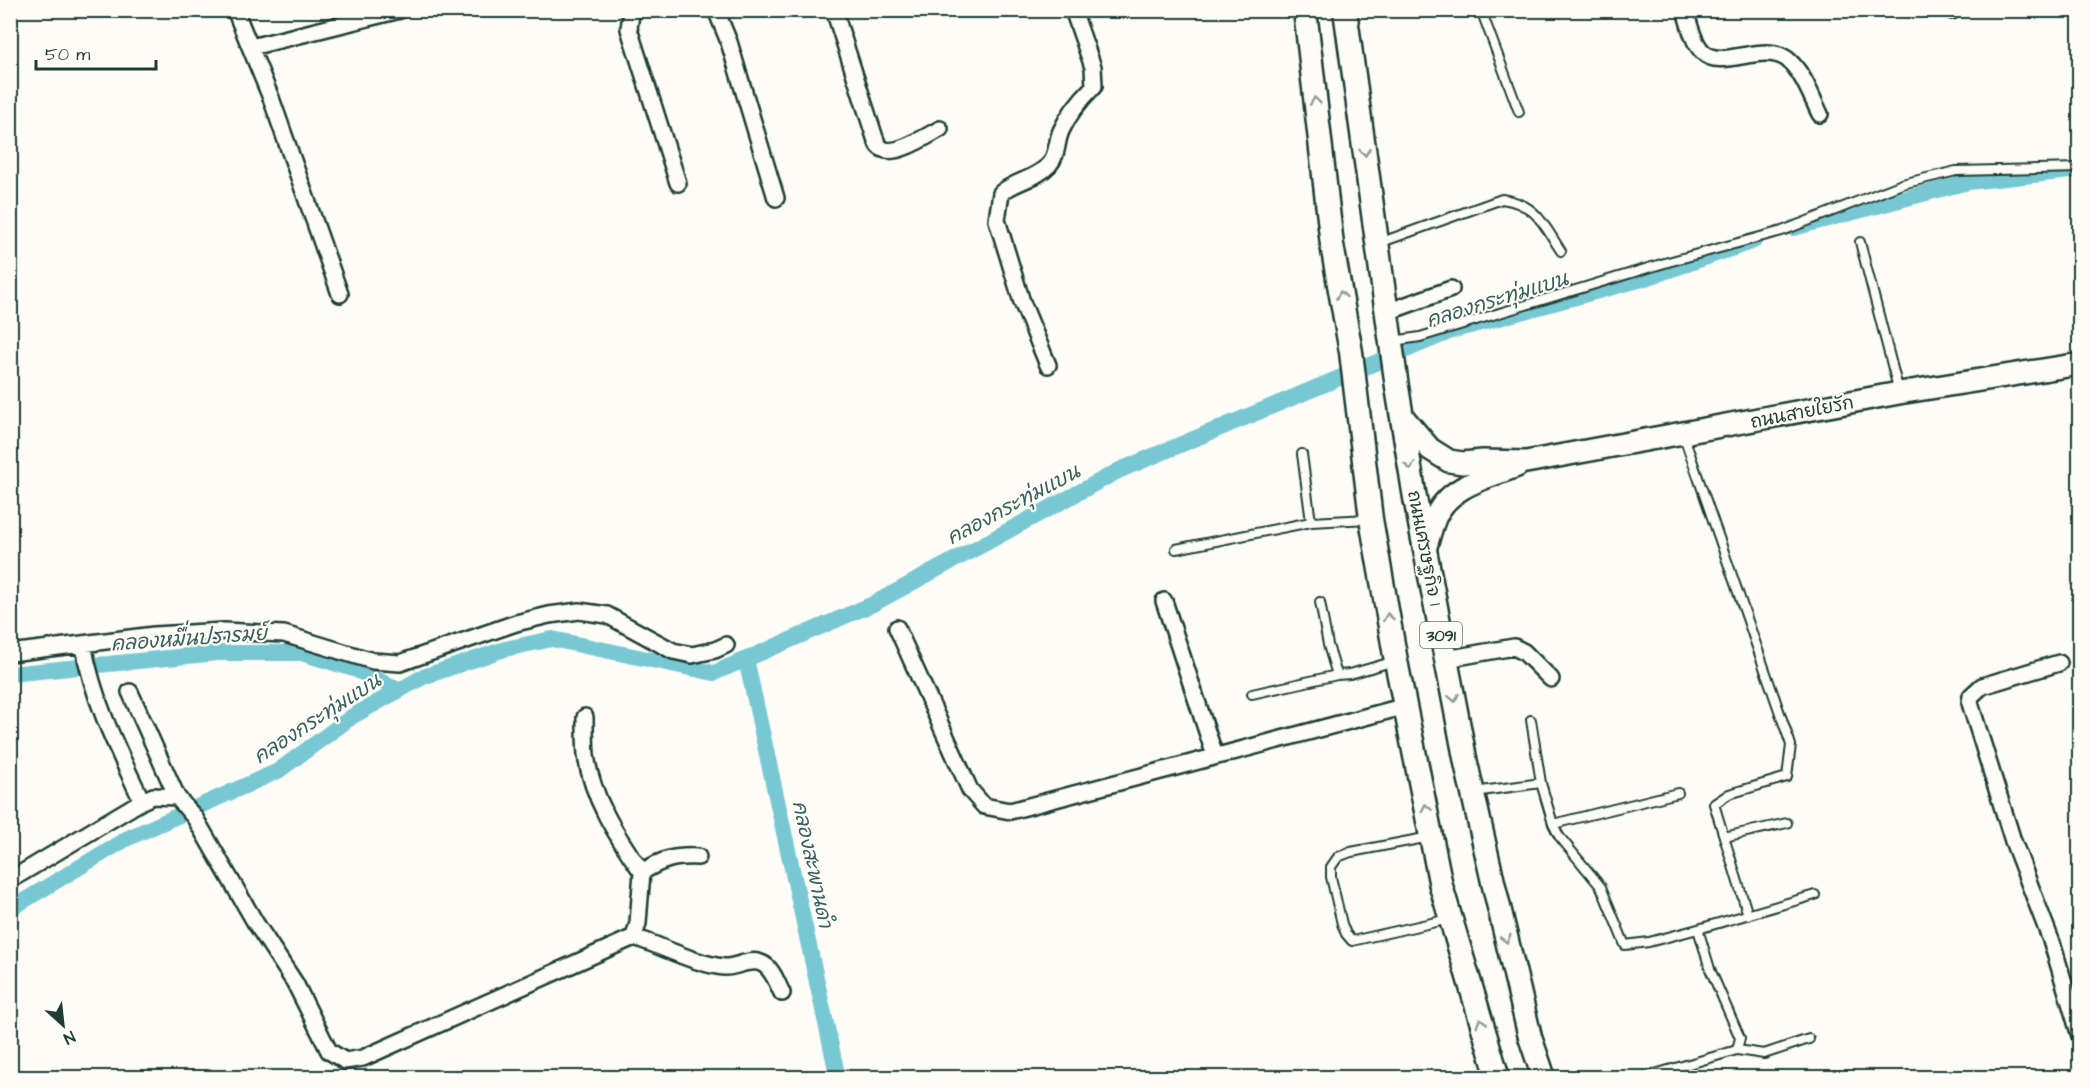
<svg xmlns="http://www.w3.org/2000/svg" width="2090" height="1088" viewBox="0 0 2090 1088" font-family="'Architects Daughter','Playpen Sans Thai',sans-serif">
  <style>
    .lines { fill: none; stroke-linecap: round; stroke-linejoin: round }
    .canal { stroke: #78c8d3; stroke-width: 16 }
    .lane-casing { stroke: #1f3d34; stroke-width: 12 }
    .street-casing { stroke: #1f3d34; stroke-width: 20 }
    .secondary-casing { stroke: #1f3d34; stroke-width: 26 }
    .primary-casing { stroke: #1f3d34; stroke-width: 27 }
    .lane { stroke: #fdfcf7; stroke-width: 8 }
    .street { stroke: #fdfcf7; stroke-width: 15 }
    .secondary { stroke: #fdfcf7; stroke-width: 21 }
    .primary { stroke: #fdfcf7; stroke-width: 22 }
    .oneway { stroke: #8e9c96 }
    .labels { text-anchor: middle; stroke-width: 4.5; stroke-linejoin: round; paint-order: stroke }
    .shield { fill: #fdfcf7; stroke: #62766e; stroke-width: 1.5 }
    .shield-label { font-size: 16px; font-weight: bold; fill: #1f3d34 }
    .street-label { font-size: 18px; fill: #1f3d34; stroke: #fdfcf7 }
    .water-label { font-size: 20px; font-style: italic; fill: #35605c; stroke: #fdfcf7 }
  </style>
  <rect width="100%" height="100%" fill="#fdfcf7"/>
  <filter id="ink" filterUnits="userSpaceOnUse"><feTurbulence type="fractalNoise" baseFrequency=".0167" numOctaves="2"/><feDisplacementMap in="SourceGraphic" scale="12" xChannelSelector="R" yChannelSelector="G"/><feConvolveMatrix kernelMatrix="1 2 1 2 8 2 1 2 1" color-interpolation-filters="sRGB"/></filter>
  <g filter="url(#ink)">
    <g class="lines">
      <path class="canal" d="M1793,228L1968,182L2079,170
        M746,659L838,1078
        M10,674L217,653H302L354,669L400,690
        M10,909L128,838L278,771L353,716L423,677L505,649L552,639L714,673L873,604L1120,470L1451,331L1646,278L1754,241"/>
      <defs>
        <path id="lane" d="M1481,10L1519,112
          M1860,242L1899,392
          M1379,243L1502,199C1537,204 1543,224 1561,251
          M1393,341L1420,337L1668,262L1782,231L1902,184L1956,171L2080,168
          M1683,434L1791,745L1787,777L1729,794L1714,804L1748,915
          M1302,454L1311,522
          M1176,549L1311,522L1369,519
          M1320,602L1328,645L1337,675L1350,674L1395,661
          M1252,694L1337,675
          M1531,720L1541,783
          M1474,792L1541,783L1553,824L1559,836L1601,887L1625,945L1649,942L1698,929L1710,969L1740,1038L1737,1050L1641,1078
          M1553,824L1678,793
          M1430,837L1351,852L1338,857L1331,867V877L1342,924L1346,934L1352,941L1449,919
          M1724,837L1787,823
          M1698,929L1815,895
          M1737,1050L1764,1054L1809,1039"/>
        <path id="street" d="M235,10L271,98L340,294
          M635,10L631,14L629,29L678,183
          M716,10L729,42L776,198
          M834,10L875,138C877,143 878,147 883,149C896,156 927,136 940,129
          M1685,10C1689,23 1693,43 1703,52C1721,71 1762,41 1787,59C1803,72 1811,96 1820,114
          M1952,11L1953,10
          M251,47L400,10
          M1387,312L1451,289
          M1048,365L1022,302L997,220L1001,193C1015,181 1036,179 1049,165C1058,155 1056,142 1061,131C1069,113 1080,100 1094,86L1093,67L1073,10
          M1164,601L1215,756
          M897,628L970,790L984,806L1010,811L1406,706
          M83,644C94,703 117,748 142,801
          M10,653L154,635L224,631L284,634L373,661L400,663L516,623L549,615L579,611L607,615L673,651L692,655L715,650L726,645
          M1446,659L1514,647L1524,652L1551,679
          M2059,663L1982,686L1971,696L1970,703L2013,841L2052,943L2080,1036
          M130,692L177,797
          M585,717C585,730 585,743 586,755C592,798 617,837 642,872
          M10,880L142,801L153,796L177,797L195,818L255,922L295,983L329,1051L345,1061L363,1058L634,937C662,946 695,964 724,967C735,968 750,958 761,963C772,967 777,983 782,993
          M634,937L638,923L642,872C663,859 674,856 698,857"/>
        <path id="secondary" d="M1402,416L1430,449L1449,461L1463,463L1483,461L1526,462L1899,393L2080,364
          M1425,550C1428,540 1431,528 1435,518C1449,485 1487,478 1517,466"/>
        <path id="primary" d="M1305,10L1332,245L1351,352L1371,519L1396,661L1441,886L1498,1078
          M1345,10L1397,387L1415,498L1466,763L1493,882L1530,1037L1544,1078"/>
      </defs>
      <use href="#lane" class="lane-casing"/>
      <use href="#street" class="street-casing"/>
      <use href="#secondary" class="secondary-casing"/>
      <use href="#primary" class="primary-casing"/>
      <use href="#lane" class="lane"/>
      <use href="#street" class="street"/>
      <use href="#secondary" class="secondary"/>
      <use href="#primary" class="primary"/>
    </g>
    <defs><path id="oneway-chevron" d="M-2-3.5L2.5 0L-2 3.5" fill="none" stroke-width="1.6" stroke-linecap="round" stroke-linejoin="round" transform="scale(1.5)"/></defs>
    <g class="oneway">
      <use href="#oneway-chevron" transform="translate(1315 101) rotate(-97)"/>
      <use href="#oneway-chevron" transform="translate(1365 152) rotate(82)"/>
      <use href="#oneway-chevron" transform="translate(1341 295) rotate(-100)"/>
      <use href="#oneway-chevron" transform="translate(1410 466) rotate(81)"/>
      <use href="#oneway-chevron" transform="translate(1388 617) rotate(-100)"/>
      <use href="#oneway-chevron" transform="translate(1454 698) rotate(79)"/>
      <use href="#oneway-chevron" transform="translate(1426 808) rotate(-101)"/>
      <use href="#oneway-chevron" transform="translate(1506 939) rotate(76)"/>
      <use href="#oneway-chevron" transform="translate(1481 1022) rotate(-106)"/>
    </g>
  </g>
  <g class="labels">
    <rect class="shield" x="1420" y="622" width="42" height="26" rx="4.5"/>
    <g class="shield-label">
      <text x="1441" y="641">3091</text>
    </g>
    <g class="street-label">
      <text transform="translate(1802 412) rotate(-11)" y="6">ถนนสายใยรัก</text>
      <text transform="translate(1425 548) rotate(79)" y="6">ถนนเศรษฐกิจ 1</text>
    </g>
    <g class="water-label">
      <text transform="translate(1497 299) rotate(-17)" y="7">คลองกระทุ่มแบน</text>
      <text transform="translate(1013 504) rotate(-28)" y="7">คลองกระทุ่มแบน</text>
      <text transform="translate(189 638) rotate(-4)" y="7">คลองหมื่นปรารมย์</text>
      <text transform="translate(317 718) rotate(-33)" y="7">คลองกระทุ่มแบน</text>
      <text transform="translate(813 864) rotate(78)" y="7">คลองสะพานดำ</text>
    </g>
  </g>
  <rect width="2090" height="1088" fill="none" stroke="#fdfcf7" stroke-width="36"/>
  <rect x="18" y="18" width="2054" height="1052" fill="none" stroke="#1f3d34" stroke-width="2" filter="url(#ink)"/>
  <g transform="translate(63 1025) rotate(153)" stroke="#fdfcf7" stroke-width="4.5" paint-order="stroke">
  <path d="M0-4.5L10 22L0 15L-10 22Z" fill="#1f3d34"/>
  <text y="-9" font-size="16" font-weight="bold" text-anchor="middle" fill="#1f3d34">N</text>
  </g>
  <path d="M36 60v9h120v-9" fill="none" stroke="#1f3d34" stroke-width="3"/>
  <text x="45" y="60" font-size="18" fill="#1f3d34" stroke="#fdfcf7" stroke-width="4.5" paint-order="stroke">50 m</text>
</svg>
